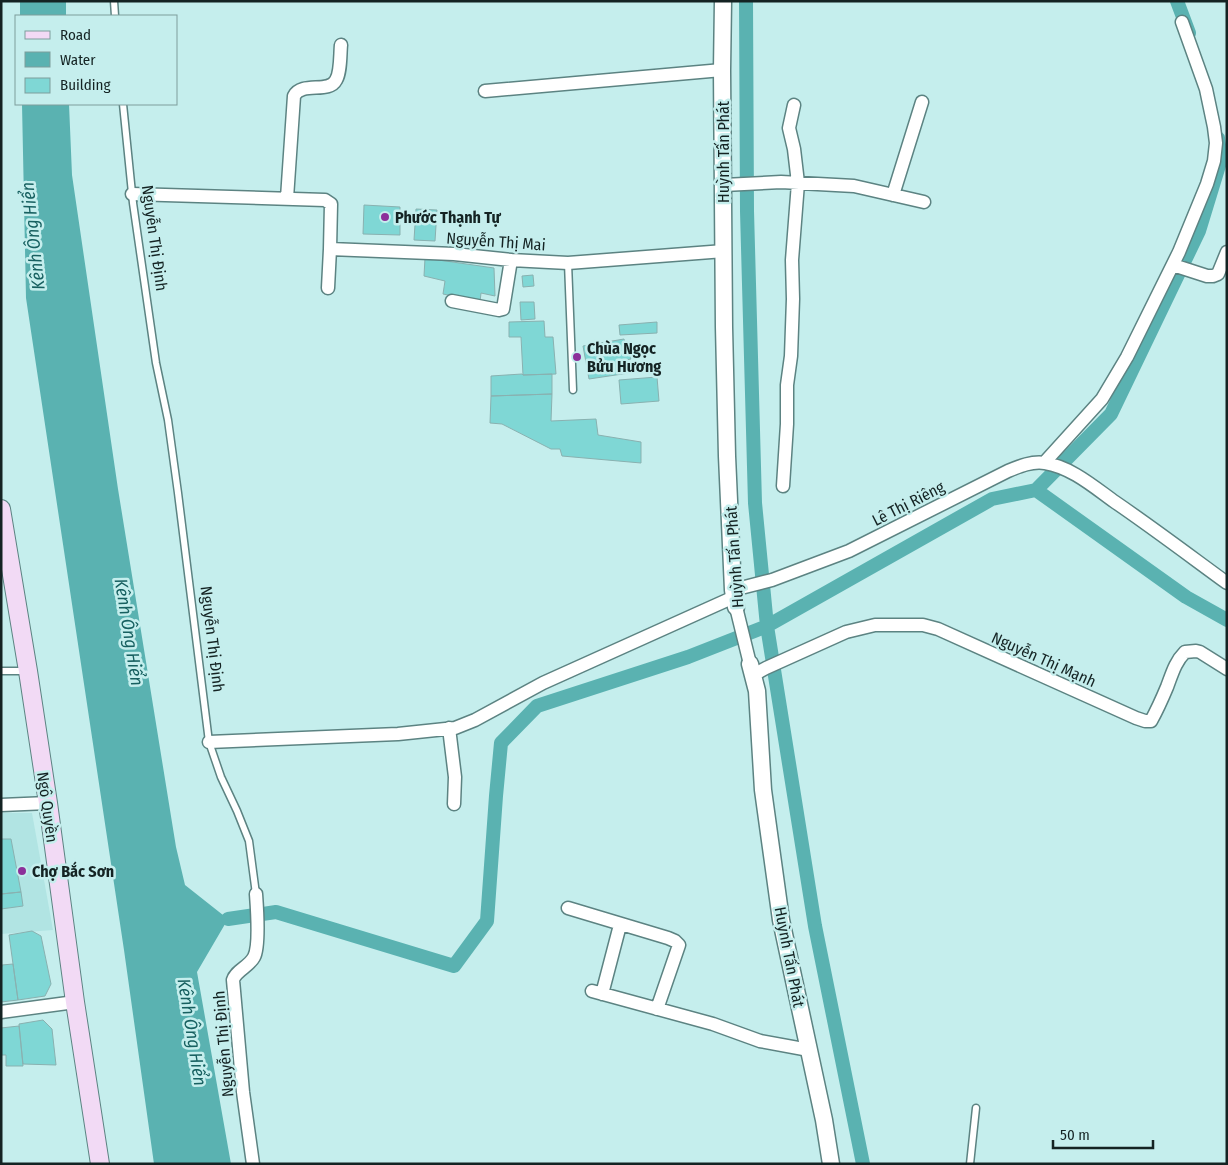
<svg xmlns="http://www.w3.org/2000/svg" width="1228" height="1165" viewBox="0 0 1228 1165" font-family="'Fira Sans Condensed',sans-serif">
  <style>
    .built { fill: #b1e4e3 }
    .water { fill: #5ab2b1 }
    .lines { fill: none; stroke-linecap: round; stroke-linejoin: round }
    .canal { stroke: #5ab2b1; stroke-width: 14 }
    .building { fill: #7fd7d5; stroke: #89b1b0 }
    .service-casing { stroke: #5c8382; stroke-width: 9 }
    .minor-casing { stroke: #5c8382; stroke-width: 15 }
    .tertiary-casing { stroke: #5c8382; stroke-width: 19 }
    .secondary-casing { stroke: #5c8382; stroke-width: 20 }
    .service { stroke: #fff; stroke-width: 6 }
    .minor { stroke: #fff; stroke-width: 12 }
    .tertiary { stroke: #fff; stroke-width: 16 }
    .secondary { stroke: #f2daf5; stroke-width: 18 }
    .poi-dot { fill: #8c309a; stroke: #c5eeed; stroke-width: 2 }
    .labels { text-anchor: middle; stroke-width: 5; stroke-linejoin: round; paint-order: stroke }
    .street-label { font-size: 16px; fill: #142323; stroke: #c5eeed }
    .poi-label { font-size: 16px; font-weight: bold; fill: #142323; stroke: #c5eeed; text-anchor: start }
    .water-label { font-size: 18px; font-style: italic; fill: #176060; stroke: #c5eeed }
  </style>
  <rect width="100%" height="100%" fill="#c5eeed"/>
  <path class="built" d="M1,813H32L53,930L1,934Z"/>
  <path class="water" d="M20,1H66V16H20Z
    M22,104H69L72,175L118,489L176,847L185,885L228,919L197,972L231,1164H154L124,950L26,298Z"/>
  <g class="lines">
    <path class="canal" d="M746,1L747,211L755,503L767,626L815,926L863,1164
      M1177,1L1189,33
      M1036,490L1111,414L1199,231L1221,159L1218,138
      M228,919L276,912L454,966L487,921L496,796L501,743L537,706L688,657L767,626L992,499L1036,490L1186,597L1227,620"/>
  </g>
  <path class="building" d="M364,205L400,207V235L363,234Z
    M416,209L437,210L435,241L414,240Z
    M425,258L494,268L495,296L481,293L480,302L443,294L445,281L424,276Z
    M533,275L534,286L523,287L522,276Z
    M520,302H534L535,319L521,320Z
    M544,321L545,337H553L556,374L523,375L521,337H509V322Z
    M657,322V333L620,335L619,325Z
    M624,339L625,343H628L631,359L626,360L629,373L589,379L583,346Z
    M522,374L523,375L552,374V394L491,396V376Z
    M657,377L659,401L621,404L619,380Z
    M552,394L551,421L596,419L598,435L641,442V463L562,456L560,449H551L502,424L490,423L491,396Z
    M1,839H11L21,892L1,894Z
    M21,892L23,906L1,909V894Z
    M32,931L41,936L51,984L45,996L18,1000L9,935Z
    M13,964L18,1000L1,1002V967H2V965Z
    M43,1020L52,1029L56,1065L23,1064L19,1024Z
    M19,1026L23,1066H6V1055H1V1028Z"/>
  <g class="lines">
    <defs>
      <path id="service" d="M114,1L115,16
        M123,104L133,203L156,363L168,420L178,493L209,742L221,777L237,811L249,841L256,894
        M568,263L573,390
        M1,671H27
        M970,1164L976,1108"/>
      <path id="minor" d="M485,91L722,70
        M724,185L781,182L854,186L924,202
        M132,194L325,200L331,204L330,249L454,254L511,260L568,263L724,251
        M893,195L922,102
        M287,198L294,96C302,81 329,94 336,80C341,72 340,54 341,45
        M1173,265L1207,276H1213L1218,274L1227,252
        M328,288L330,249
        M452,301L499,310L503,309L511,260
        M1044,463L1102,399L1127,357L1179,252L1207,184L1214,161L1216,143L1214,127L1206,89L1182,22
        M783,486L787,424V385L791,356L793,299L792,260L798,183L794,149L789,128L794,105
        M733,590L772,580L849,551L1008,471C1020,466 1032,461 1045,463C1071,467 1094,487 1115,502C1153,528 1190,556 1227,583
        M736,607L750,664
        M753,675L766,668L846,632L875,625H923L938,629L1136,718L1145,721H1151C1157,710 1162,699 1167,687C1172,674 1175,662 1185,652L1196,651L1200,652L1227,669
        M449,728L455,777L454,804
        M209,742L398,734L455,728L475,720L543,683L734,597
        M1,805L48,803
        M568,908L668,938L675,941L679,945L657,1009
        M592,991L713,1024L760,1041L809,1050
        M602,994L620,925
        M1,1012L75,1002
        M253,1164L243,1092L233,980C236,970 249,967 254,957C260,946 257,908 256,894"/>
      <path id="tertiary" d="M723,1L722,70L724,327L727,456L733,590L736,607
        M750,664L757,691L763,790L781,920L824,1120L831,1164"/>
      <path id="secondary" d="M1,509L28,671L48,803L75,1002L100,1164"/>
    </defs>
    <use href="#service" class="service-casing"/>
    <use href="#minor" class="minor-casing"/>
    <use href="#tertiary" class="tertiary-casing"/>
    <use href="#secondary" class="secondary-casing"/>
    <use href="#service" class="service"/>
    <use href="#minor" class="minor"/>
    <use href="#tertiary" class="tertiary"/>
    <use href="#secondary" class="secondary"/>
  </g>
  <g class="poi-dot">
    <circle cx="385" cy="217" r="5"/>
    <circle cx="577" cy="357" r="5"/>
    <circle cx="22" cy="871" r="5"/>
  </g>
  <g class="labels">
    <g class="street-label">
      <text transform="translate(723 152) rotate(-90)" y="6">Huỳnh Tấn Phát</text>
      <text transform="translate(155 238) rotate(82)" y="6">Nguyễn Thị Định</text>
      <text transform="translate(496 241) rotate(4)" y="6">Nguyễn Thị Mai</text>
      <text transform="translate(908 503) rotate(-27)" y="6">Lê Thị Riêng</text>
      <text transform="translate(734 557) rotate(-94)" y="6">Huỳnh Tấn Phát</text>
      <text transform="translate(213 639) rotate(83)" y="6">Nguyễn Thị Định</text>
      <text transform="translate(1044 659) rotate(24)" y="6">Nguyễn Thị Mạnh</text>
      <text transform="translate(48 807) rotate(82)" y="6">Ngô Quyền</text>
      <text transform="translate(790 957) rotate(79)" y="6">Huỳnh Tấn Phát</text>
      <text transform="translate(223 1044) rotate(-95)" y="6">Nguyễn Thị Định</text>
    </g>
    <g class="poi-label">
      <text x="395" y="223">Phước Thạnh Tự</text>
      <text x="587" y="354">Chùa Ngọc<tspan x="587" dy="18">Bửu Hương</tspan></text>
      <text x="32" y="877">Chợ Bắc Sơn</text>
    </g>
    <g class="water-label">
      <text transform="translate(33 236) rotate(-96)" y="6">Kênh Ông Hiển</text>
      <text transform="translate(129 632) rotate(81)" y="6">Kênh Ông Hiển</text>
      <text transform="translate(192 1032) rotate(81)" y="6">Kênh Ông Hiển</text>
    </g>
  </g>
  <rect width="1228" height="1165" fill="none" stroke="#142323" stroke-width="5"/>
  <rect x="15" y="15" width="162" height="90" fill="#c5eeed" stroke="#7e9d9c"/>
  <rect x="25" y="31" width="25" height="8" fill="#f2daf5" stroke="#7e9d9c"/>
  <text x="60" y="40" font-size="15" fill="#142323">Road</text>
  <rect x="25" y="52" width="25" height="15" fill="#5ab2b1" stroke="#7e9d9c"/>
  <text x="60" y="65" font-size="15" fill="#142323">Water</text>
  <rect x="25" y="78" width="25" height="15" fill="#7fd7d5" stroke="#7e9d9c"/>
  <text x="60" y="90" font-size="15" fill="#142323">Building</text>
  <path d="M1053 1140v8h100v-8" fill="none" stroke="#142323" stroke-width="2.5"/>
  <text x="1060" y="1140" font-size="15" fill="#142323" stroke="#c5eeed" stroke-width="4" paint-order="stroke">50 m</text>
</svg>
